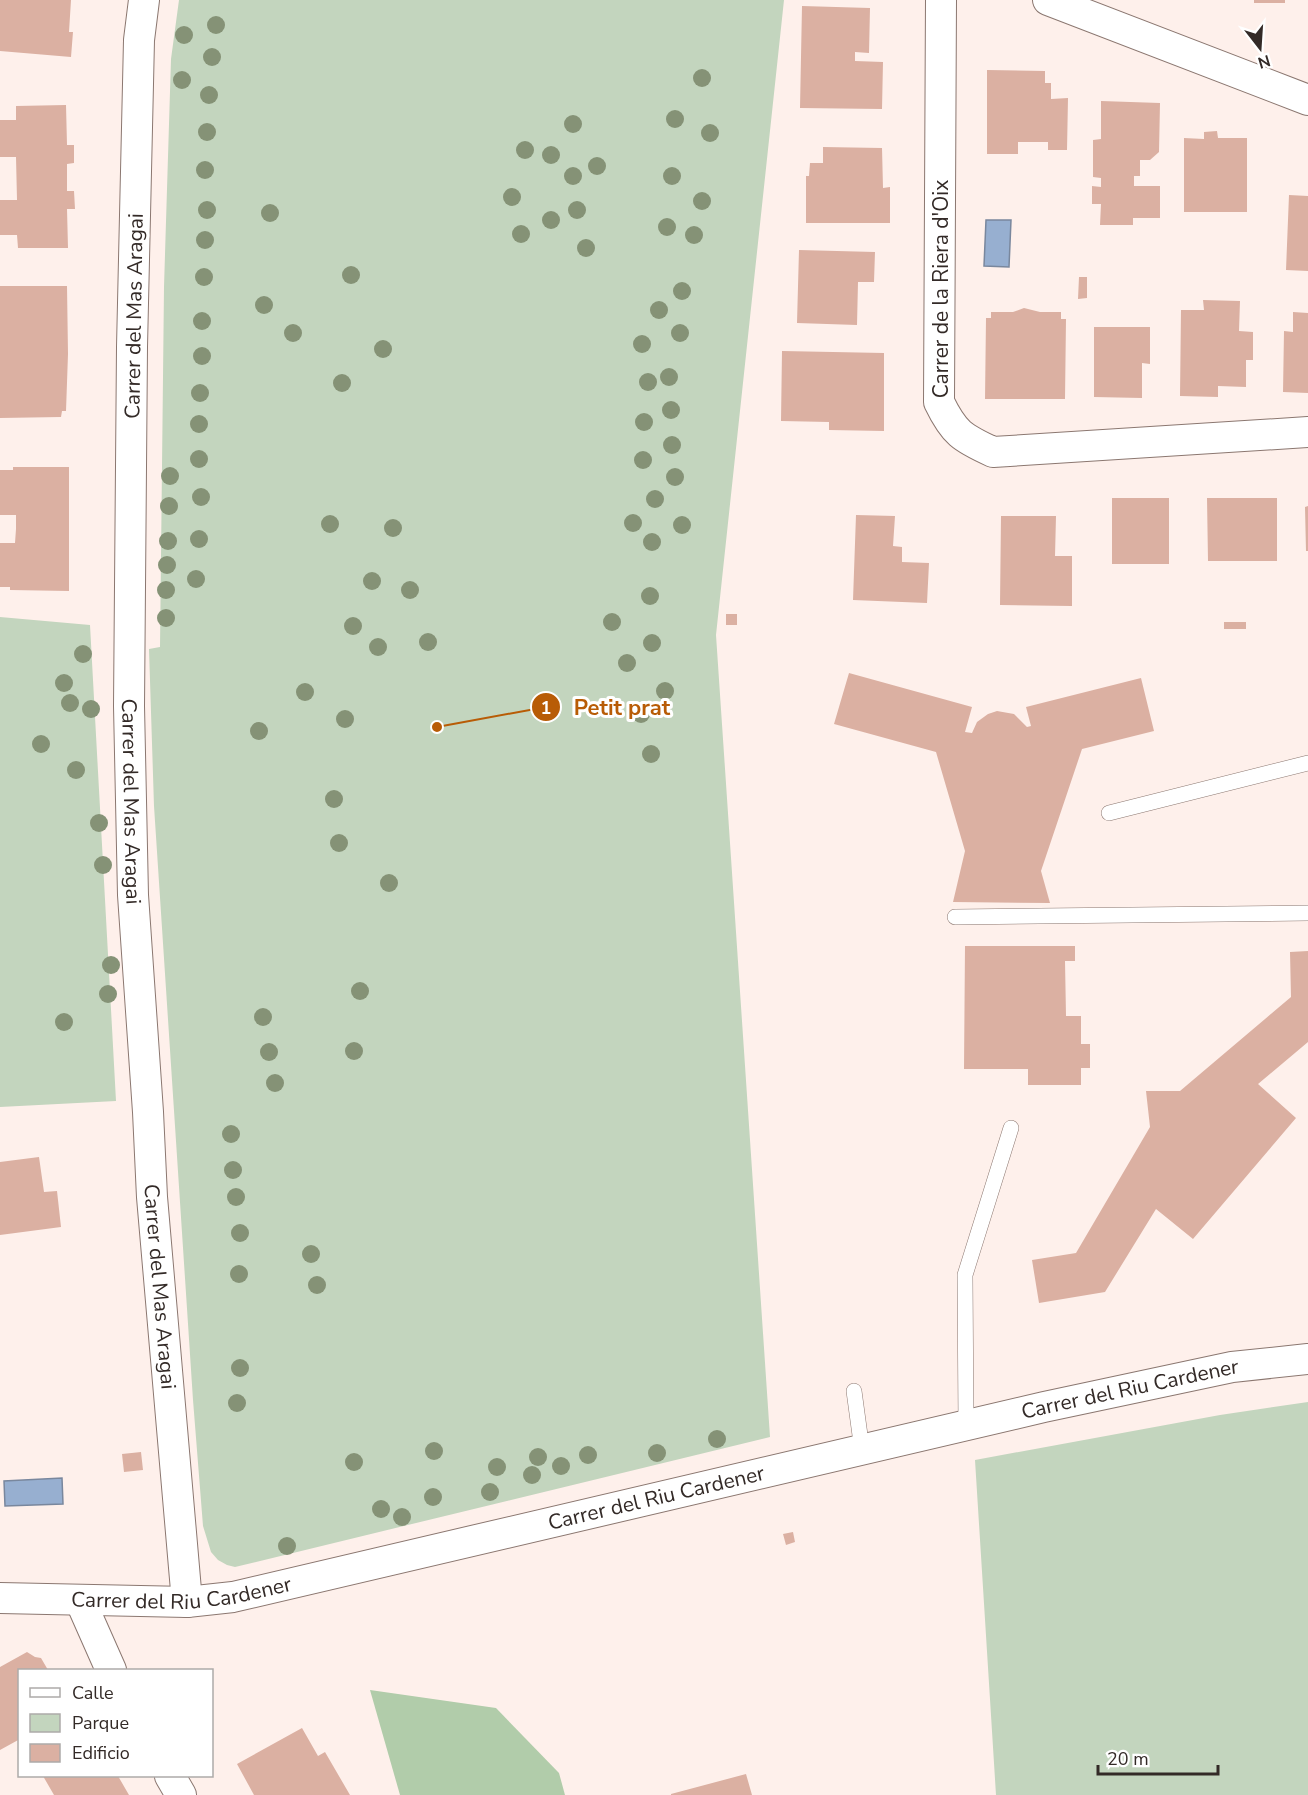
<svg xmlns="http://www.w3.org/2000/svg" width="1308" height="1795" viewBox="0 0 1308 1795" font-family="'Nunito Sans',sans-serif">
  <style>
    .green { fill: #c3d5be }
    .forest { fill: #b1ccaa }
    .water { fill: #97afd0; stroke: #79879d; stroke-width: 1.5 }
    .building { fill: #dbb0a2 }
    .lines { fill: none; stroke-linecap: round; stroke-linejoin: round }
    .lane-casing { stroke: #8b7770; stroke-width: 16 }
    .street-casing { stroke: #8b7770; stroke-width: 32 }
    .lane { stroke: #fff; stroke-width: 15 }
    .street { stroke: #fff; stroke-width: 30 }
    .tree { fill: #859276 }
    .labels { text-anchor: middle; stroke-width: 6; stroke-linejoin: round; paint-order: stroke }
    .street-label { font-size: 21px; fill: #332a27; stroke: #fff }
    .leader { fill: none; stroke: #b85c06; stroke-width: 2 }
    .callout-dot { fill: #b85c06; stroke: #fff; stroke-width: 2 }
    .mark-label { font-size: 18px; text-anchor: middle; font-weight: bold; fill: #fff }
    .callout-label { font-size: 22px; text-anchor: middle; font-weight: bold; fill: #b85c06; stroke: #fff; stroke-width: 6; stroke-linejoin: round; paint-order: stroke }
  </style>
  <rect width="100%" height="100%" fill="#fef0eb"/>
  <path class="green" d="M179,0H784L716,635L770,1437L235,1567L227,1565L218,1560L211,1552L203,1526L193,1400L154,806L149,649L160,647L164,287L171,59Z
    M0,617L90,625L116,1101L0,1107Z
    M1308,1402V1795H996L975,1460L1220,1415Z"/>
  <path class="forest" d="M370,1690L496,1708L559,1773L565,1795H400Z"/>
  <path class="water" d="M986,220H1011L1009,267L984,266Z
    M62,1478L63,1504L5,1506L4,1481Z"/>
  <path class="building" d="M0,0H71L69,32H73L71,57L0,51Z
    M1254,0H1285V3H1254Z
    M802,6L870,8L869,53L855,52V61L883,62L882,109L800,108Z
    M987,70L1045,71V83H1051V99L1068,98L1067,150H1048V142H1018V154H987Z
    M1101,101L1160,103L1159,152L1150,160H1140V176H1134V186H1160V218H1133V225H1100L1101,204H1092V186L1101,187V178L1093,177V140L1101,139Z
    M66,105L67,145H74V163L67,164V191H74L75,209H67L68,248H18L17,235H0V200H17L16,157H0V120H16V106Z
    M1217,131L1218,138H1247V212H1184V138L1204,139V132Z
    M823,147L882,148L883,188L890,187V223H806V176H809L810,163H823Z
    M1289,195L1308,196V271L1286,270Z
    M799,250L875,252L874,282H858L857,325L797,323Z
    M1079,277H1087V298L1078,299Z
    M0,286H67L68,354L66,411H62L61,417L0,418Z
    M1203,300L1240,301L1239,331L1253,332V360H1246V387L1218,386V397L1180,396L1181,310H1204Z
    M1024,308L1040,312H1061V319H1066L1065,399H985L986,318H991V312H1013Z
    M1293,312L1308,313V393L1283,392L1284,331L1293,332Z
    M1094,327H1150V364L1142,363V398L1094,397Z
    M782,351L884,353V431L829,430V422L781,421Z
    M13,467H69V591L10,590V587H0V543H15L16,529V515H0V470H13Z
    M1112,498H1169V564H1112Z
    M1207,498H1277V561H1208Z
    M1308,506V551H1306L1305,507Z
    M856,515L895,516L893,546L902,547V562L929,563L927,603L853,600Z
    M1001,516H1056L1055,556H1072V606L1000,605Z
    M726,614H737V625H726Z
    M1224,622H1246V629H1224Z
    M849,673L972,707L965,732L972,733L977,722L988,714L997,711L1014,714L1027,727L1031,726L1026,707L1141,678L1154,731L1082,749L1041,871L1050,903L953,902L965,851L936,752L834,724Z
    M965,946H1075V961H1065L1066,1016H1081V1044H1090V1068H1081V1085H1028V1069H964Z
    M1308,951V1042L1258,1084L1296,1118L1193,1239L1156,1209L1105,1292L1039,1303L1032,1260L1076,1253L1150,1127L1146,1091H1180L1291,997L1290,952Z
    M39,1157L44,1192L57,1191L61,1227L0,1235V1162Z
    M141,1452L143,1470L124,1472L122,1454Z
    M793,1532L795,1542L786,1545L783,1534Z
    M27,1652L35,1657L41,1658L48,1670H20V1739L0,1750V1667Z
    M302,1728L318,1756L325,1752L350,1795H254L237,1764Z
    M746,1774L752,1795H671V1794Z
    M43,1776H118L129,1795H54Z"/>
  <g class="lines">
    <defs>
      <path id="lane" d="M1109,813L1308,763
        M955,917L1308,913
        M854,1391L862,1450
        M966,1426L965,1275L1011,1128"/>
      <g id="street">
        <path id="s1" d="M144,0L139,40L132,347L129,706L133,895L148,1112L152,1197L187,1602"/>
        <path d="M941,0L939,402C954,433 962,438 993,452L1308,432"/>
        <path d="M1048,0L1308,100"/>
        <path id="s2" d="M0,1598L187,1602L233,1597L1044,1407L1232,1367L1308,1359"/>
        <path d="M80,1600L111,1670"/>
        <path d="M170,1776L181,1795"/>
      </g>
    </defs>
    <use href="#lane" class="lane-casing"/>
    <use href="#street" class="street-casing"/>
    <use href="#lane" class="lane"/>
    <use href="#street" class="street"/>
  </g>
  <g class="tree">
    <circle cx="216" cy="25" r="9"/>
    <circle cx="184" cy="35" r="9"/>
    <circle cx="212" cy="57" r="9"/>
    <circle cx="702" cy="78" r="9"/>
    <circle cx="182" cy="80" r="9"/>
    <circle cx="209" cy="95" r="9"/>
    <circle cx="675" cy="119" r="9"/>
    <circle cx="573" cy="124" r="9"/>
    <circle cx="207" cy="132" r="9"/>
    <circle cx="710" cy="133" r="9"/>
    <circle cx="525" cy="150" r="9"/>
    <circle cx="551" cy="155" r="9"/>
    <circle cx="597" cy="166" r="9"/>
    <circle cx="205" cy="170" r="9"/>
    <circle cx="573" cy="176" r="9"/>
    <circle cx="672" cy="176" r="9"/>
    <circle cx="512" cy="197" r="9"/>
    <circle cx="702" cy="201" r="9"/>
    <circle cx="207" cy="210" r="9"/>
    <circle cx="577" cy="210" r="9"/>
    <circle cx="270" cy="213" r="9"/>
    <circle cx="551" cy="220" r="9"/>
    <circle cx="667" cy="227" r="9"/>
    <circle cx="521" cy="234" r="9"/>
    <circle cx="694" cy="235" r="9"/>
    <circle cx="205" cy="240" r="9"/>
    <circle cx="586" cy="248" r="9"/>
    <circle cx="351" cy="275" r="9"/>
    <circle cx="204" cy="277" r="9"/>
    <circle cx="682" cy="291" r="9"/>
    <circle cx="264" cy="305" r="9"/>
    <circle cx="659" cy="310" r="9"/>
    <circle cx="202" cy="321" r="9"/>
    <circle cx="293" cy="333" r="9"/>
    <circle cx="680" cy="333" r="9"/>
    <circle cx="642" cy="344" r="9"/>
    <circle cx="383" cy="349" r="9"/>
    <circle cx="202" cy="356" r="9"/>
    <circle cx="669" cy="377" r="9"/>
    <circle cx="648" cy="382" r="9"/>
    <circle cx="342" cy="383" r="9"/>
    <circle cx="200" cy="393" r="9"/>
    <circle cx="671" cy="410" r="9"/>
    <circle cx="644" cy="422" r="9"/>
    <circle cx="199" cy="424" r="9"/>
    <circle cx="672" cy="445" r="9"/>
    <circle cx="199" cy="459" r="9"/>
    <circle cx="643" cy="460" r="9"/>
    <circle cx="170" cy="476" r="9"/>
    <circle cx="675" cy="477" r="9"/>
    <circle cx="201" cy="497" r="9"/>
    <circle cx="655" cy="499" r="9"/>
    <circle cx="169" cy="506" r="9"/>
    <circle cx="633" cy="523" r="9"/>
    <circle cx="330" cy="524" r="9"/>
    <circle cx="682" cy="525" r="9"/>
    <circle cx="393" cy="528" r="9"/>
    <circle cx="199" cy="539" r="9"/>
    <circle cx="168" cy="541" r="9"/>
    <circle cx="652" cy="542" r="9"/>
    <circle cx="167" cy="565" r="9"/>
    <circle cx="196" cy="579" r="9"/>
    <circle cx="372" cy="581" r="9"/>
    <circle cx="166" cy="590" r="9"/>
    <circle cx="410" cy="590" r="9"/>
    <circle cx="650" cy="596" r="9"/>
    <circle cx="166" cy="618" r="9"/>
    <circle cx="612" cy="622" r="9"/>
    <circle cx="353" cy="626" r="9"/>
    <circle cx="428" cy="642" r="9"/>
    <circle cx="652" cy="643" r="9"/>
    <circle cx="378" cy="647" r="9"/>
    <circle cx="83" cy="654" r="9"/>
    <circle cx="627" cy="663" r="9"/>
    <circle cx="64" cy="683" r="9"/>
    <circle cx="665" cy="691" r="9"/>
    <circle cx="305" cy="692" r="9"/>
    <circle cx="70" cy="703" r="9"/>
    <circle cx="91" cy="709" r="9"/>
    <circle cx="641" cy="714" r="9"/>
    <circle cx="345" cy="719" r="9"/>
    <circle cx="259" cy="731" r="9"/>
    <circle cx="41" cy="744" r="9"/>
    <circle cx="651" cy="754" r="9"/>
    <circle cx="76" cy="770" r="9"/>
    <circle cx="334" cy="799" r="9"/>
    <circle cx="99" cy="823" r="9"/>
    <circle cx="339" cy="843" r="9"/>
    <circle cx="103" cy="865" r="9"/>
    <circle cx="389" cy="883" r="9"/>
    <circle cx="111" cy="965" r="9"/>
    <circle cx="360" cy="991" r="9"/>
    <circle cx="108" cy="994" r="9"/>
    <circle cx="263" cy="1017" r="9"/>
    <circle cx="64" cy="1022" r="9"/>
    <circle cx="354" cy="1051" r="9"/>
    <circle cx="269" cy="1052" r="9"/>
    <circle cx="275" cy="1083" r="9"/>
    <circle cx="231" cy="1134" r="9"/>
    <circle cx="233" cy="1170" r="9"/>
    <circle cx="236" cy="1197" r="9"/>
    <circle cx="240" cy="1233" r="9"/>
    <circle cx="311" cy="1254" r="9"/>
    <circle cx="239" cy="1274" r="9"/>
    <circle cx="317" cy="1285" r="9"/>
    <circle cx="240" cy="1368" r="9"/>
    <circle cx="237" cy="1403" r="9"/>
    <circle cx="717" cy="1439" r="9"/>
    <circle cx="434" cy="1451" r="9"/>
    <circle cx="657" cy="1453" r="9"/>
    <circle cx="588" cy="1455" r="9"/>
    <circle cx="538" cy="1457" r="9"/>
    <circle cx="354" cy="1462" r="9"/>
    <circle cx="561" cy="1466" r="9"/>
    <circle cx="497" cy="1467" r="9"/>
    <circle cx="532" cy="1475" r="9"/>
    <circle cx="490" cy="1492" r="9"/>
    <circle cx="433" cy="1497" r="9"/>
    <circle cx="381" cy="1509" r="9"/>
    <circle cx="402" cy="1517" r="9"/>
    <circle cx="287" cy="1546" r="9"/>
  </g>
  <g class="labels">
    <g class="street-label">
      <text transform="translate(941 289) rotate(-90)" y="7">Carrer de la Riera d'Oix</text>
      <text transform="translate(134 316) rotate(-89)" y="7">Carrer del Mas Aragai</text>
      <text dy="7" stroke="none"><textPath href="#s1" startOffset="802">Carrer del Mas Aragai</textPath></text>
      <text dy="7" stroke="none"><textPath href="#s1" startOffset="1288">Carrer del Mas Aragai</textPath></text>
      <text dy="7" stroke="none"><textPath href="#s2" startOffset="1154">Carrer del Riu Cardener</textPath></text>
      <text dy="7" stroke="none"><textPath href="#s2" startOffset="668">Carrer del Riu Cardener</textPath></text>
      <text dy="7" stroke="none"><textPath href="#s2" startOffset="182">Carrer del Riu Cardener</textPath></text>
    </g>
  </g>
  <path class="leader" d="M437 727L546 707"/>
  <g class="callout-dot">
    <circle cx="437" cy="727" r="6"/>
    <circle cx="546" cy="707" r="15"/>
  </g>
  <g class="mark-label">
    <text x="546" y="714">1</text>
  </g>
  <g class="callout-label">
    <text x="622" y="715">Petit prat</text>
  </g>
  <rect x="18" y="1669" width="195" height="108" fill="#ffffff" stroke="#adaaa9" stroke-width="1.5"/>
  <rect x="30" y="1688" width="30" height="9" fill="#ffffff" stroke="#adaaa9" stroke-width="1.5"/>
  <text x="72" y="1699" font-size="18" fill="#332a27">Calle</text>
  <rect x="30" y="1714" width="30" height="18" fill="#c3d5be" stroke="#adaaa9" stroke-width="1.5"/>
  <text x="72" y="1729" font-size="18" fill="#332a27">Parque</text>
  <rect x="30" y="1744" width="30" height="18" fill="#dbb0a2" stroke="#adaaa9" stroke-width="1.5"/>
  <text x="72" y="1759" font-size="18" fill="#332a27">Edificio</text>
  <g transform="translate(1260 48) rotate(163)" stroke="#ffffff" stroke-width="4.5" paint-order="stroke">
  <path d="M0-4.5L10 22L0 15L-10 22Z" fill="#332a27"/>
  <text y="-9" font-size="16" font-weight="bold" text-anchor="middle" fill="#332a27">N</text>
  </g>
  <path d="M1098 1765v9h120v-9" fill="none" stroke="#332a27" stroke-width="3"/>
  <text x="1107" y="1765" font-size="18" fill="#332a27" stroke="#ffffff" stroke-width="4.5" paint-order="stroke">20 m</text>
</svg>
